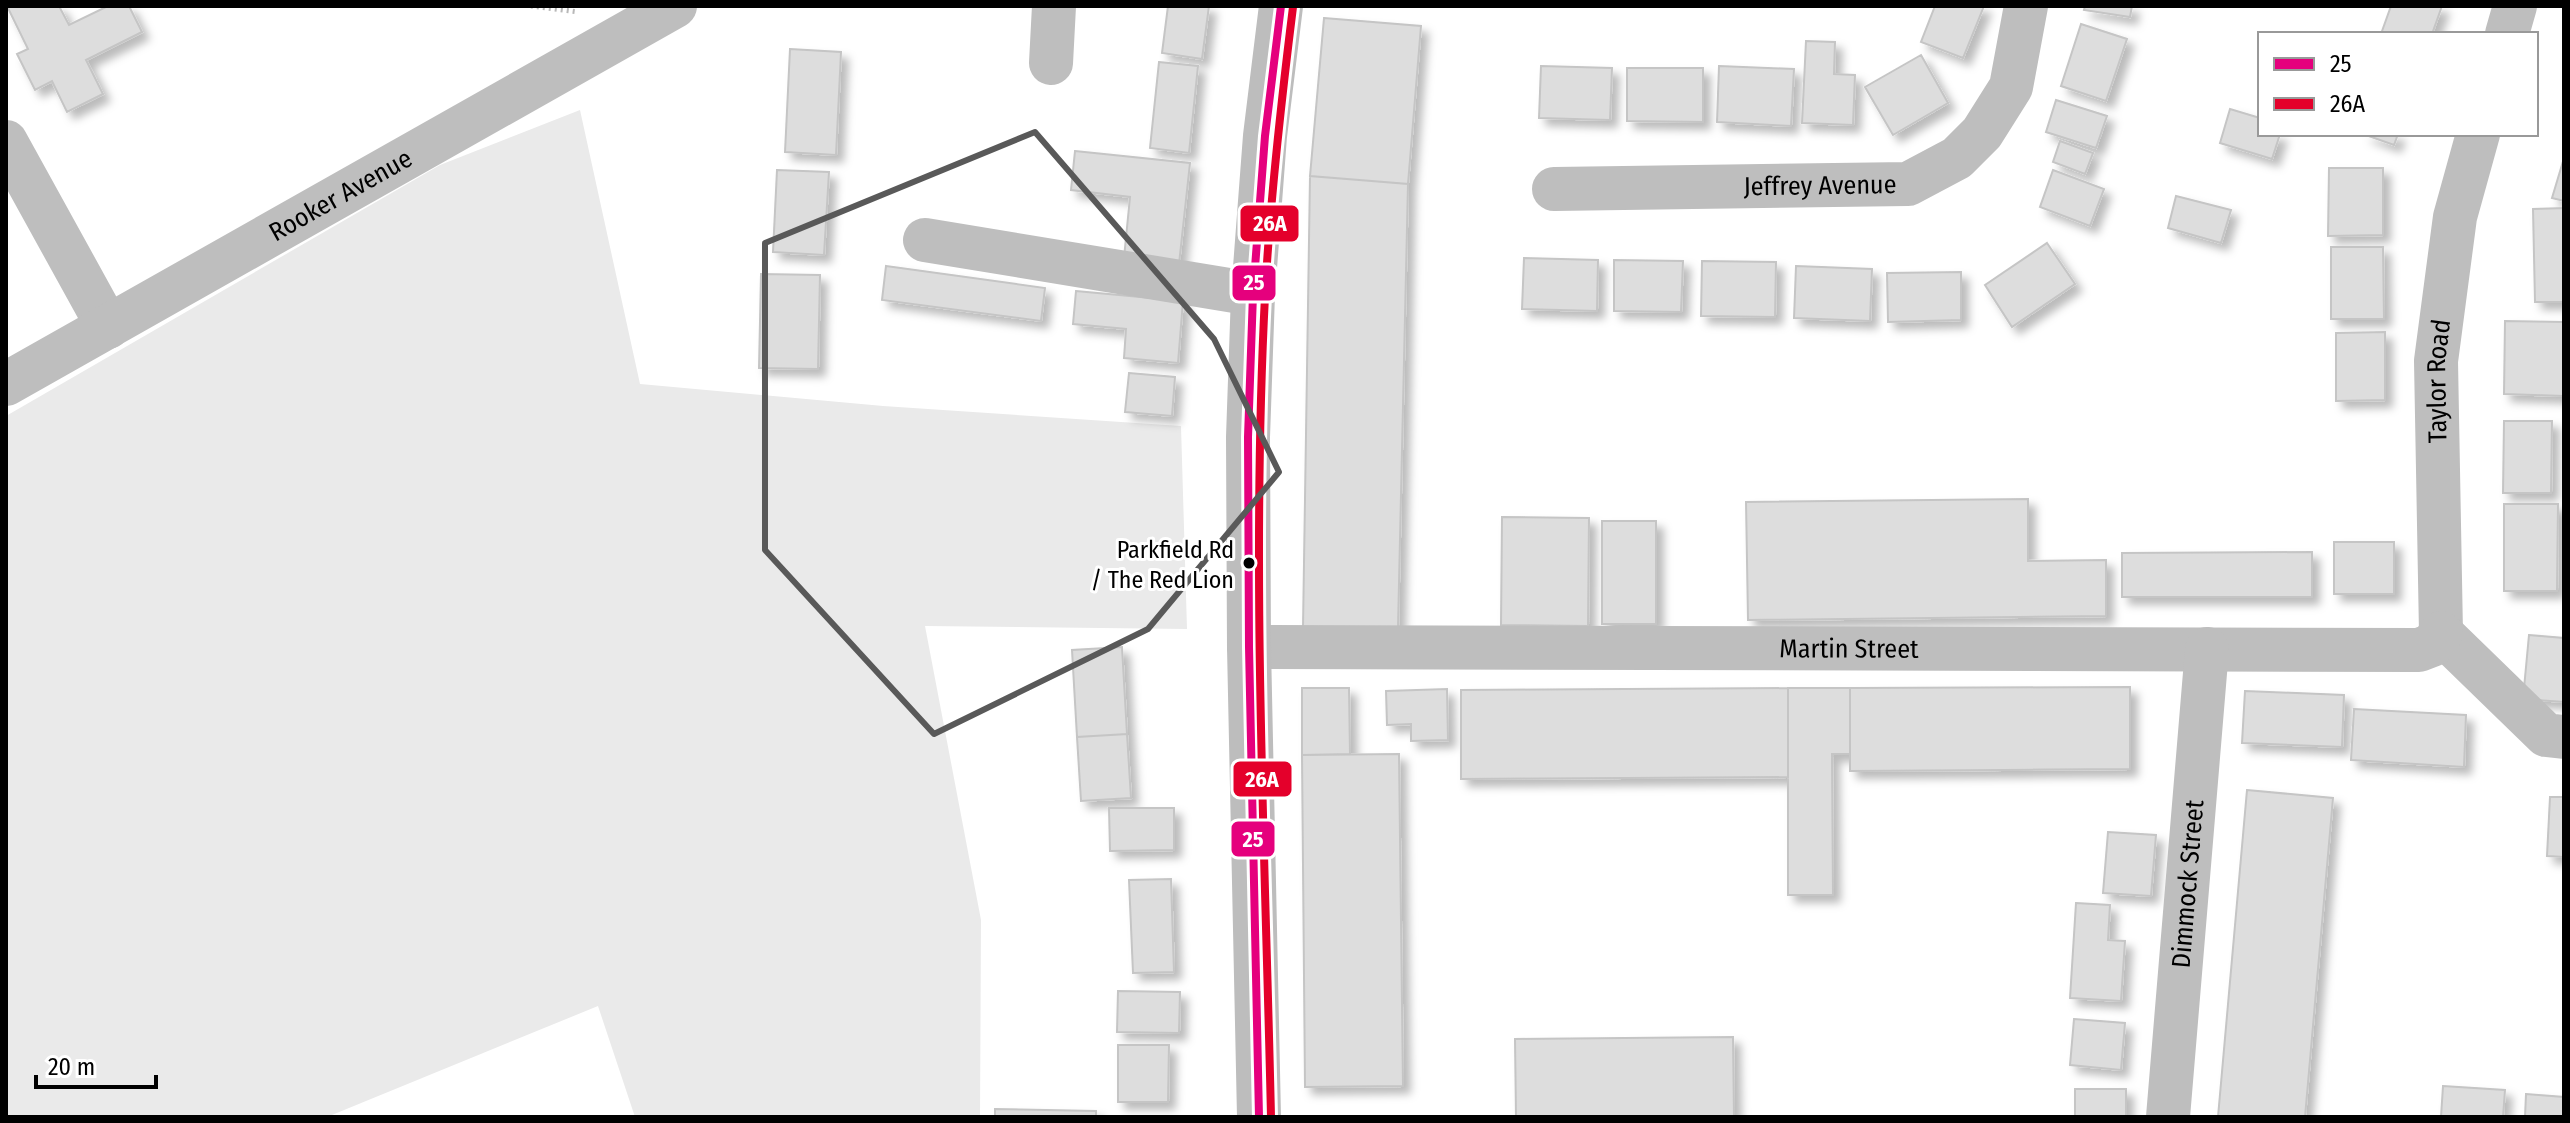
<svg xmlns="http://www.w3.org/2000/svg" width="2570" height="1123" viewBox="0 0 2570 1123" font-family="'Fira Sans Condensed',sans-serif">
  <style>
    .green { fill: #eaeaea }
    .building { fill: #ddd; stroke: #c5c5c5; stroke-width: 2; filter: url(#shadow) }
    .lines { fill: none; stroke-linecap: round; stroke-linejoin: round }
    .path { stroke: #b8b8b8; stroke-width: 5; stroke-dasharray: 2 4; stroke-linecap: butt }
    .minor { stroke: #bebebe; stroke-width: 44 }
    .major { stroke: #bdbdbd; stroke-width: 44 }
    .bus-1-casing { stroke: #fff; stroke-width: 14 }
    .bus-2-casing { stroke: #fff; stroke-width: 14 }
    .bus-1 { stroke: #e5007d; stroke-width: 8 }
    .bus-2 { stroke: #e4002b; stroke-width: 8 }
    .marked { fill: none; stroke: #595959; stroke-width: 6; stroke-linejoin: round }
    .bus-dot { fill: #000; stroke: #fff; stroke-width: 3 }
    .labels { text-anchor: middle; stroke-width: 6; stroke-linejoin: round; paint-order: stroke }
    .bus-label { font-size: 24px; fill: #000; stroke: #fff; text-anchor: end }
    .street-label { font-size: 26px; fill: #000; stroke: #fff }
    .line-badge { stroke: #fff; stroke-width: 3 }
    .badge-label { font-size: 22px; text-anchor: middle; font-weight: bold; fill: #fff }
  </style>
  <defs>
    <filter id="shadow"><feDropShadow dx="7" dy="7" stdDeviation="4" flood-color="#0004"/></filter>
  </defs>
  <rect width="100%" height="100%" fill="#fff"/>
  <path class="green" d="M580,110L640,384L883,406L1181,426L1187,629L925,626L981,920L980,1117H635L598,1006L327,1117H6V416L440,165Z"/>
  <path class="building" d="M7,6H59L69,25L108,6H129L142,32L86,60L103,94L67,112L52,81L35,90L17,54L28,49Z
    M1168,6H1209L1202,59L1162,53Z
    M1935,6H1984L1963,58L1921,42Z
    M2085,6H2132L2130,17L2084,10Z
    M2391,6H2442L2432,34H2381Z
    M1324,18L1421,26L1408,184L1310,176Z
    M2081,24L2127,39L2106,101L2061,86Z
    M1806,41L1835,42L1834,74L1855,75L1853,125L1802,123Z
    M790,49L841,52L836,155L785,152Z
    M1921,55L1948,103L1893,135L1865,87Z
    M1159,62L1198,66L1189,153L1150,148Z
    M1541,66L1612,68L1610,120L1539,118Z
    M1719,66L1794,69L1791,126L1717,122Z
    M1627,68H1703V122L1627,121Z
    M2056,100L2107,116L2096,148L2046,132Z
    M2230,109L2260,118V134H2280L2272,159L2220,143Z
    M2363,134H2398L2394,145Z
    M2060,141L2093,153L2085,174L2053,162Z
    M1075,151L1190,163L1179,264L1124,258L1130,197L1071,190Z
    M2564,158V201L2552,198Z
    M2329,168H2383V235L2328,236Z
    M777,170L829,172L824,255L773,252Z
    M2053,170L2104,189L2090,226L2040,207Z
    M1310,176L1408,184L1398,628L1303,627Z
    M2176,196L2231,210L2221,243L2168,228Z
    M2564,208V302H2535L2533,209Z
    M2047,243L2075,284L2012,327L1985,285Z
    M2331,247H2383L2384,319H2331Z
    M1524,258L1598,260L1597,311L1522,309Z
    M1614,260L1683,261L1681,312L1614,311Z
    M1702,261L1776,262L1775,317L1701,316Z
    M886,266L1045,288L1041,321L882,300Z
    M1796,266L1872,269L1870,321L1794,318Z
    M1961,272V320L1888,322L1887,273Z
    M761,274L820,275L818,369L759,368Z
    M1076,291L1183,301L1178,363L1124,358L1126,329L1073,324Z
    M2505,321L2564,322V396L2504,394Z
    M2385,332V400L2336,401V333Z
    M1129,373L1175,377L1172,416L1125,412Z
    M2504,421H2552L2551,493H2503Z
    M2028,499V561L2106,560V616L1748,620L1746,502Z
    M2504,504H2558L2557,591H2504Z
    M1502,517L1589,518L1588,626L1501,625Z
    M1602,521H1656V624H1602Z
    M2334,542H2394V594H2334Z
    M2312,552V597H2122V553Z
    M2529,635L2564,638V702L2523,699Z
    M1122,647L1127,734L1077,737L1072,650Z
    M2130,687V769L1850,771V688Z
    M1302,688H1349L1350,754L1302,755Z
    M1788,688V777L1461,779V690Z
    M1788,688H1850V754H1832L1833,895H1788Z
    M1447,689L1448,740L1411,741V724L1387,725L1386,691Z
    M2245,691L2344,695L2342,747L2242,743Z
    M2354,709L2466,715L2464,767L2351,760Z
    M1127,734L1131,798L1081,801L1077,737Z
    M1399,754L1403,1086L1305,1087L1302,755Z
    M2247,790L2333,798L2305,1117H2218Z
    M2550,797H2564V857L2547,856Z
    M1109,808H1174V850L1110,851Z
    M2108,832L2156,835L2151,896L2103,893Z
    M1171,879L1174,972L1133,973L1129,880Z
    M2076,903L2110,905L2108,940L2125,941L2121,1001L2070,998Z
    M1118,991L1180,992L1179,1033L1117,1032Z
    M2074,1019L2125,1023L2121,1070L2070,1065Z
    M1733,1037L1734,1117H1516L1515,1039Z
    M1118,1045H1169L1168,1102H1118Z
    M2443,1086L2505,1090L2503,1117H2441Z
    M2075,1089H2126V1117H2075Z
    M2526,1094L2564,1097V1117H2525Z
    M995,1109L1096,1111V1117H995Z"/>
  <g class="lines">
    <path class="path" d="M531,6L578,12"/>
    <g class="minor">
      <path d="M2507,34L2515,6"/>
      <path d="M1051,63L1054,6"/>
      <path d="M6,142L108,327"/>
      <path id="s1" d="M1554,189L1908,184L1957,158L1982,133L2011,87L2026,6"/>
      <path d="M925,240L1253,294"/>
      <path id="s2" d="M6,384L675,6"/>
      <path id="s3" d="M2441,633L2436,361L2455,217L2478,134"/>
      <path d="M2441,633L2546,735L2564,737"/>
      <path id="s4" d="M1249,647L2419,650L2432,645L2441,633"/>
      <path id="s5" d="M2168,1117L2207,649"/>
    </g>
    <path class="major" d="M1259,1117L1249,647L1248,437L1253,294L1265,136L1281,6"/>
    <defs>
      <path id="bus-1" d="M1259,1117L1249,647L1248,437L1253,294L1265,136L1281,6"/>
      <path id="bus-2" d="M1271,1117C1265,844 1251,569 1265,296C1270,199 1281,103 1293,7"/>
    </defs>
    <use href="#bus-1" class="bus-1-casing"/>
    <use href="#bus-2" class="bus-2-casing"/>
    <use href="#bus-1" class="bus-1"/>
    <use href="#bus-2" class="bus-2"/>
  </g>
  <path class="marked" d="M1035,132L1214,339L1279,472L1148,629L934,734L765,550V243Z"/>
  <circle class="bus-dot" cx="1249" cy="563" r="7"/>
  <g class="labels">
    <g class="bus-label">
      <text x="1234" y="558">Parkfield Rd<tspan x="1234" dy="30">/ The Red Lion</tspan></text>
    </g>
    <g class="street-label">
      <text dy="9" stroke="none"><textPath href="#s1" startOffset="266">Jeffrey Avenue</textPath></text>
      <text dy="9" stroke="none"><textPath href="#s2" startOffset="384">Rooker Avenue</textPath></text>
      <text dy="9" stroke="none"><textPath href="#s3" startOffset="252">Taylor Road</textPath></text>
      <text dy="9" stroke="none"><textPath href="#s4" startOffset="600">Martin Street</textPath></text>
      <text dy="9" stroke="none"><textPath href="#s5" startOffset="234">Dimmock Street</textPath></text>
    </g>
  </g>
  <g class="line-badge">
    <rect x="1239" y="204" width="61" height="39" rx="8" fill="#e4002b"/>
    <rect x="1231" y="264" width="46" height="38" rx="8" fill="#e5007d"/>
    <rect x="1232" y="760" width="61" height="38" rx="8" fill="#e4002b"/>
    <rect x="1230" y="820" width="46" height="38" rx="8" fill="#e5007d"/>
  </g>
  <g class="badge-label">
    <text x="1270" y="231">26A</text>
    <text x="1254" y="290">25</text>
    <text x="1262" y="787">26A</text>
    <text x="1253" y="847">25</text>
  </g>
  <rect width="2570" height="1123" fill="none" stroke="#000000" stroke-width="16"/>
  <rect x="2258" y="32" width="280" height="104" fill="#ffffff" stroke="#999999" stroke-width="2"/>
  <rect x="2274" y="58" width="40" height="12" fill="#e5007d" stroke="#999999" stroke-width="2"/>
  <text x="2330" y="72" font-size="24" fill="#000000">25</text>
  <rect x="2274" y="98" width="40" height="12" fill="#e4002b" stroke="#999999" stroke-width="2"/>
  <text x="2330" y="112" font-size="24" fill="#000000">26A</text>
  <path d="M36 1075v12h120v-12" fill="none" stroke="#000000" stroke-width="4"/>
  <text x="48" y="1075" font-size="24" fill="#000000" stroke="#ffffff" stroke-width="6" paint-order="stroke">20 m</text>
</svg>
